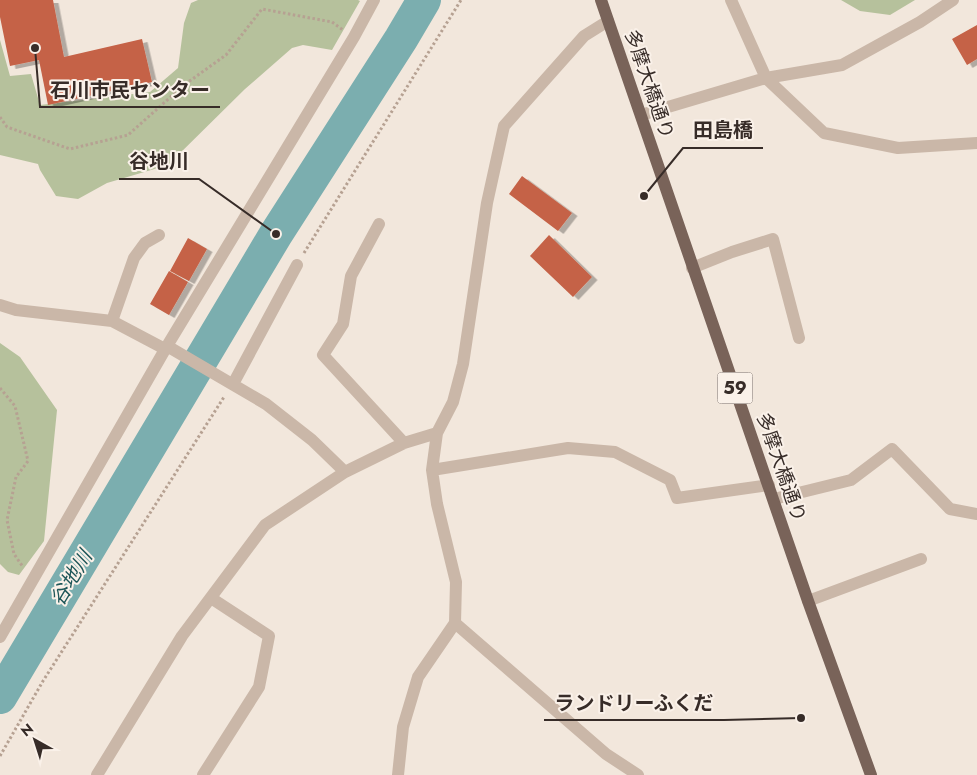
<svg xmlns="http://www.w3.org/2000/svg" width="977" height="775" viewBox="0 0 977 775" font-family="Jost,'Noto Sans JP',sans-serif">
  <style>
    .green { fill: #b6c19c }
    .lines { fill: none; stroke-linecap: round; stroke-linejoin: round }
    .river { stroke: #7baeaf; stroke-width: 34 }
    .building { fill: #c56247; filter: url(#shadow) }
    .path { stroke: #b6a192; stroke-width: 3; stroke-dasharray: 2.5 2.5; stroke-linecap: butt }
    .minor { stroke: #cab7a8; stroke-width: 12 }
    .major { stroke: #796359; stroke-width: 12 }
    .labels { text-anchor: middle; stroke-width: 4; stroke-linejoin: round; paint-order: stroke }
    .shield { fill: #faf1e9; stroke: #726762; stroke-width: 1 }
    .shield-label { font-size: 18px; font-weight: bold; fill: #372c28 }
    .street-label { font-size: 19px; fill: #372c28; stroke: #faf1e9 }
    .water-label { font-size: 20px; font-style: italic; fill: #1e5658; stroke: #faf1e9 }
    .leader { fill: none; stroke: #372c28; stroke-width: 2 }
    .callout-dot { fill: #372c28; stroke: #faf1e9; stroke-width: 2 }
    .callout-label { font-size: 20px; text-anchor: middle; font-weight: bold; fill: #372c28; stroke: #faf1e9; stroke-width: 4; stroke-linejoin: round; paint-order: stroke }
  </style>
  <defs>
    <filter id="shadow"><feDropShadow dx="5.5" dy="3" stdDeviation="0" flood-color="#0004"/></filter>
  </defs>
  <rect width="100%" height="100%" fill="#f2e7dc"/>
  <path class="green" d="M198,0H358L360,1L332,50L303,45L292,48L245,89L168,165L107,183L78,199L56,196L40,170L38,164L0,155V40L10,76L31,74L40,105L150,92L178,68L184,23L191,3Z
    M841,0H915L890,15L860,11Z
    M0,343L20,357L57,410L44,541L19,575L8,572L0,564Z"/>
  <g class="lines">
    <path class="river" d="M0,697L276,234L401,39L424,0"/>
  </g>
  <path class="building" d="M0,0H53L64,57L142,39L152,82L48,105L39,60L10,66L0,17Z
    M977,25V59L967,65L952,39Z
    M522,176L572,213L558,231L509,194Z
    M549,235L592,277L573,297L530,256Z
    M188,238L207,249L189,281L170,271Z
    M169,271L188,282L169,315L150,304Z"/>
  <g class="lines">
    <path class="path" d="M0,117L7,127L70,149L128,135L184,85L226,55L262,9L332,22L343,30
      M304,253L461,0
      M0,388L15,406L28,461L16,477L7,520L14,554L23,567
      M0,756L43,681L224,397"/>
    <path class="minor" d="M731,0L766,78L824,133L898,148L977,143
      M641,115L766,78L842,65L920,22L953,0
      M379,224L351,276L343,324L323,355L404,443
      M692,268L732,252L773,239L799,338
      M0,305L16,310L112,321L165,349
      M112,321L134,258L145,243L159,235
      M167,346L266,404L312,440L345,472
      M233,384L297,265
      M432,470L568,448L615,452L670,480L677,498L769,485
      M774,499L851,480L892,449L950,509L977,514
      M808,601L921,559
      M455,623L606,754L638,775
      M0,637L167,346L354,37L374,0
      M97,775L182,636L265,525L345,472L404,443L437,433
      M203,775L259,687L269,636L211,598
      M398,775L403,727L418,677L455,623L456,582L437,504L432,470L437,433L453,402L463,364L487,203L504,126L584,36L608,21"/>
    <path class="major" d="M601,0L808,601L871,775"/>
  </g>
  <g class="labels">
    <rect class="shield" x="717.5" y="372.5" width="35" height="31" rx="4"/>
    <g class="shield-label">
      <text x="735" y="394">59</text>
    </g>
    <g class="street-label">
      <text transform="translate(650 84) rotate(71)" y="7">多摩大橋通り</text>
      <text transform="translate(782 467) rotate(71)" y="7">多摩大橋通り</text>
    </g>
    <g class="water-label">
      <text transform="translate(71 578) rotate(-59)" y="7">谷地川</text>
    </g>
  </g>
  <path class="leader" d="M35 48L40 107H220M644 196L683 148H763M276 234L199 179H119M801 718L724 720H544"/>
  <g class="callout-dot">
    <circle cx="35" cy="48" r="5"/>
    <circle cx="644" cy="196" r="5"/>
    <circle cx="276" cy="234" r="5"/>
    <circle cx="801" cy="718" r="5"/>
  </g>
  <g class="callout-label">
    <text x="130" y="97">石川市民センター</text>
    <text x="723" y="137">田島橋</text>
    <text x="159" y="168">谷地川</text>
    <text x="634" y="710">ランドリーふくだ</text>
  </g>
  <g transform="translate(35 740) rotate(321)" stroke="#faf1e9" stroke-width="4" paint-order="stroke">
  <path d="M0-4L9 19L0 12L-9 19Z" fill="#372c28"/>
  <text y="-8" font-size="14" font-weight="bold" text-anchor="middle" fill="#372c28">N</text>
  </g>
</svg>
